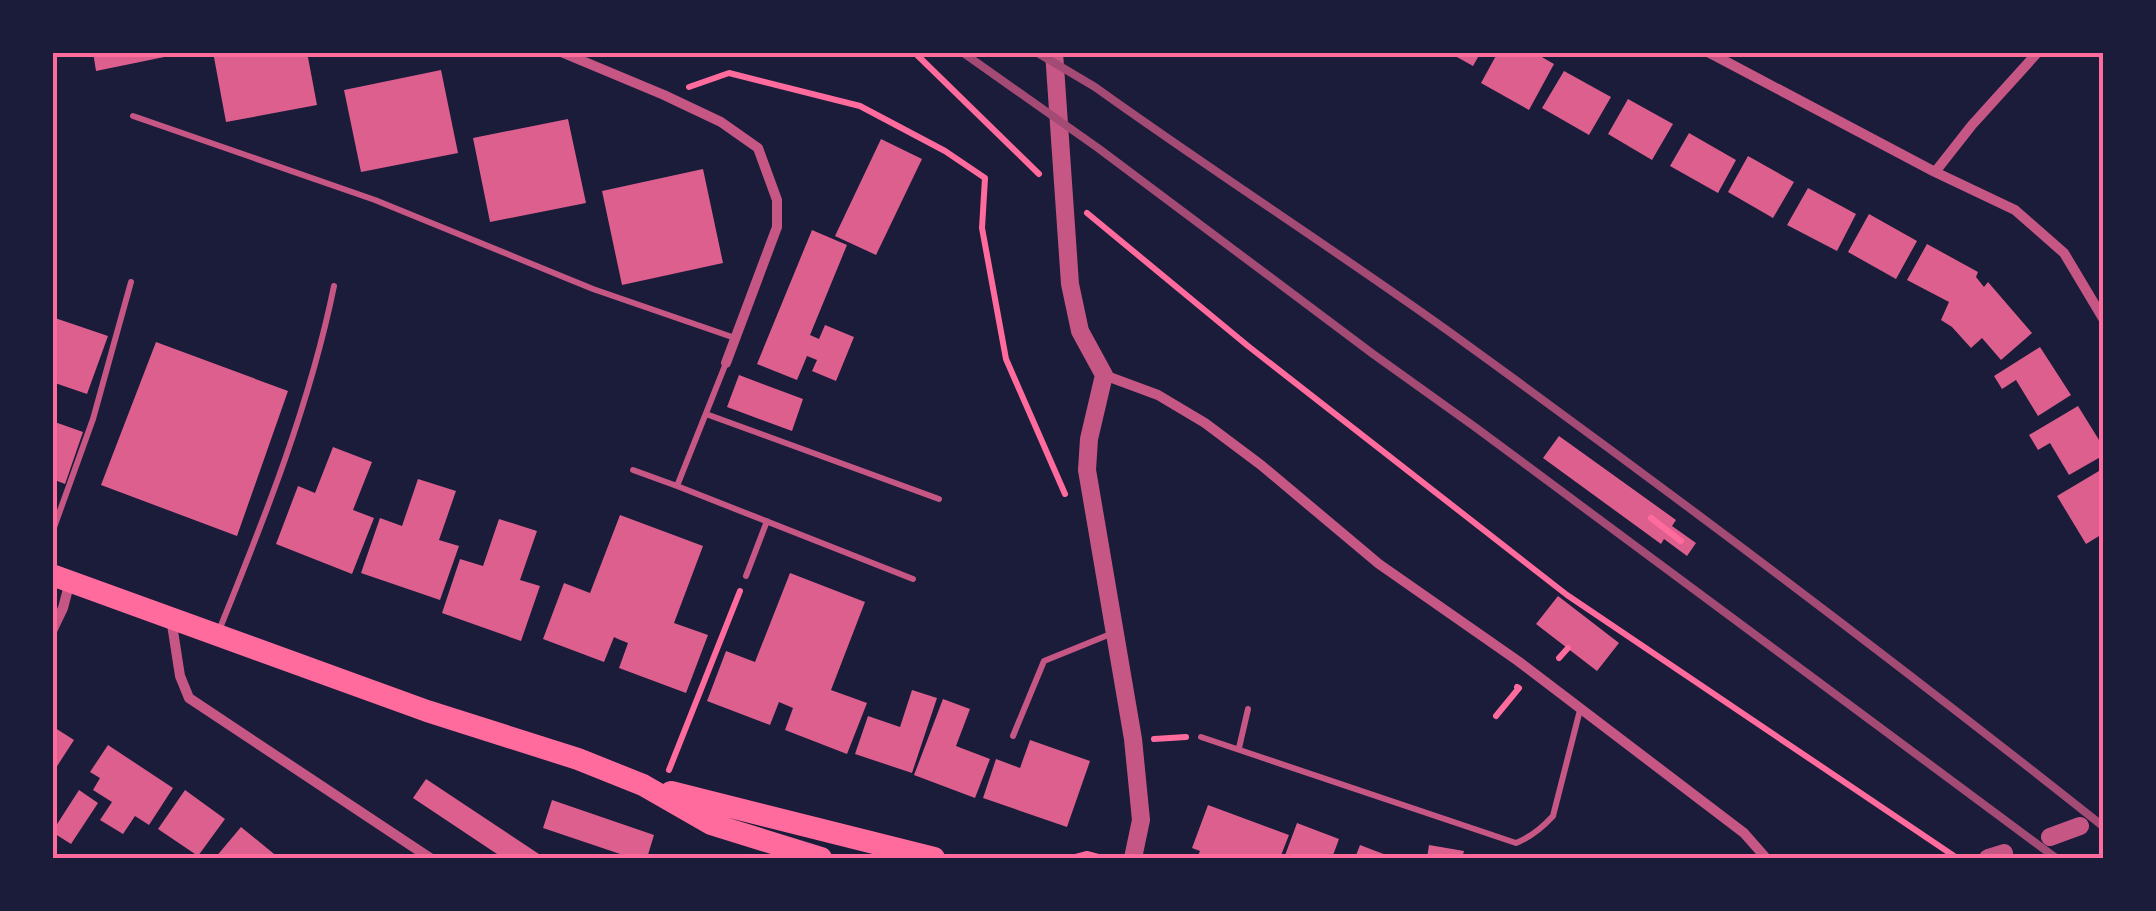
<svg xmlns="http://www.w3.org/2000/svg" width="2156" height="911" viewBox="0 0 2156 911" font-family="'Archivo Narrow',sans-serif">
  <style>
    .building { fill: #dd5f8e }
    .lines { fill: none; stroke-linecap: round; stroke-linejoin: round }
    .path { stroke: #ff6b9d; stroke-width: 6 }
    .service { stroke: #c65784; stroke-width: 6 }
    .minor { stroke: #c65784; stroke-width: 10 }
    .tertiary { stroke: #c65784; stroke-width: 18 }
    .trunk { stroke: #ff6b9d; stroke-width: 22 }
    .rail { stroke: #a44b75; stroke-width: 8 }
    .neatline { fill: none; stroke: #ff6b9d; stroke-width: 4 }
  </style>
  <rect width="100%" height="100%" fill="#1b1b3a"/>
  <path class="building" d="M93,52H179V54L96,71Z
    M213,52H307L317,105L226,122Z
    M1448,52H1481L1473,66Z
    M1498,52H1533L1554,64L1529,110L1481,83Z
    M441,70L458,153L361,172L344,90Z
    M1564,71L1611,97L1589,135L1542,108Z
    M1628,99L1673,124L1652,160L1608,134Z
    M568,119L586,203L490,222L473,138Z
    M1689,133L1736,160L1718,193L1670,166Z
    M881,139L922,159L876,255L835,236Z
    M1748,156L1794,182L1773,218L1728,192Z
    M703,169L723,263L622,285L602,191Z
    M1808,188L1856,214L1837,251L1787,225Z
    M1869,214L1917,241L1896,279L1848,252Z
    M812,230L847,245L810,335L819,339L825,325L854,337L836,381L812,371L817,360L807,356L797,380L757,364Z
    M1927,244L1978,272L1976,277L1984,287L1988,282L2032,333L2001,360L1982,338L1971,348L1952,327L1941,320L1949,302L1907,280Z
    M52,317L108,336L87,394L52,382Z
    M156,342L288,391L237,536L101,485Z
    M2040,347L2071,395L2038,416L2016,380L2002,389L1994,376Z
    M739,375L803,399L792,431L727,407Z
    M2078,406L2104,448V455L2069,475L2050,443L2038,450L2029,435Z
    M52,421L83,432L65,484L52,479Z
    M1559,436L1676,520L1672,526L1696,543L1687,556L1664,539L1661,544L1543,458Z
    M333,447L372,462L353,510L374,518L352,574L276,544L298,486L315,493Z
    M2104,468V533L2086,544L2057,496Z
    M418,479L456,491L439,540L459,546L440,600L361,573L380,518L402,526Z
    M620,515L703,546L674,623L708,635L686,693L619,668L628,643L618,639L614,637L604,662L543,639L564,583L590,593Z
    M499,519L537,531L520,580L540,586L521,641L442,613L460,559L483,566Z
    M790,573L865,602L831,690L867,703L847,754L785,730L793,708L779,702L770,725L707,701L726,651L755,662Z
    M1558,596L1619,643L1597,671L1536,624Z
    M912,690L937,698L912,773L855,754L868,716L900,727Z
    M943,699L970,709L956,746L990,759L975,798L914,775Z
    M52,726L74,740L52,774Z
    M1030,740L1090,761L1067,827L983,798L996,759L1020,768Z
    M108,745L173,788L149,825L135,816L123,834L100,820L112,802L93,790L100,778L90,772Z
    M426,779L545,858H503L413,798Z
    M79,790L98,803L71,844L52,832Z
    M185,790L225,819L198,856L158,829Z
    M552,800L654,835L647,858H632L543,828Z
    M1208,805L1289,835L1280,858H1197L1200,851L1192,848Z
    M1297,823L1339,839L1332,858H1284Z
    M241,827L279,858H215Z
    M1360,845L1394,858H1355Z
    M1429,845L1464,851L1462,858H1427Z"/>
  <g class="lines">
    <path class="path" d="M914,52L1039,174
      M689,87L729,73L860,106L945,151L985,178L982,228L1006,359L1065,494
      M1087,213L1248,346L1567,595L1957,858
      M1651,518L1681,541
      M1559,658L1568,648
      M1496,716L1519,688L1517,687
      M1154,739L1186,737
      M669,770L740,591
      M1072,858L1087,854L1102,858"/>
    <path class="service" d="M133,116L375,200L593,289L735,338
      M706,414L939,499
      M633,470L677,486L913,579
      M677,486L726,363
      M52,533L93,419L131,282
      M746,576L767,521
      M220,628C265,517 310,404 334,286
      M1013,736L1044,661L1113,633
      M1201,737L1516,843C1531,837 1542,828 1553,816L1580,710
      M1239,748L1248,709"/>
    <path class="minor" d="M561,52L664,95L721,122L758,148L777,200V227L726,363
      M1708,52L1935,172L2015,210L2064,253L2104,320
      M1935,172L1972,125L2038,52
      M1104,375L1158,395L1205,423L1261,465L1379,564L1518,661L1744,833L1766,858
      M171,618L180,676L189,698L430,858
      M52,631L63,608L70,581"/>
    <path class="tertiary" d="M1054,52L1070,284L1080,331L1104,375L1089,439L1087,470L1133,739L1141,820L1133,858
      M2050,837L2080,826
      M1988,858L2004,853"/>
    <path class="trunk" d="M52,575L427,711L578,759L643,785L711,824L821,858
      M671,792L934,858"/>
    <path class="rail" d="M962,52L1098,148L1373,354L1475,427L2056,858
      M1036,52L1095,87C1212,171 1334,249 1451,333C1672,493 1890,657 2104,827"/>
  </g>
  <rect width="2156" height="911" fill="none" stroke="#1b1b3a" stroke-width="110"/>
  <rect x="55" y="55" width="2046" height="801" class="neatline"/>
</svg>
